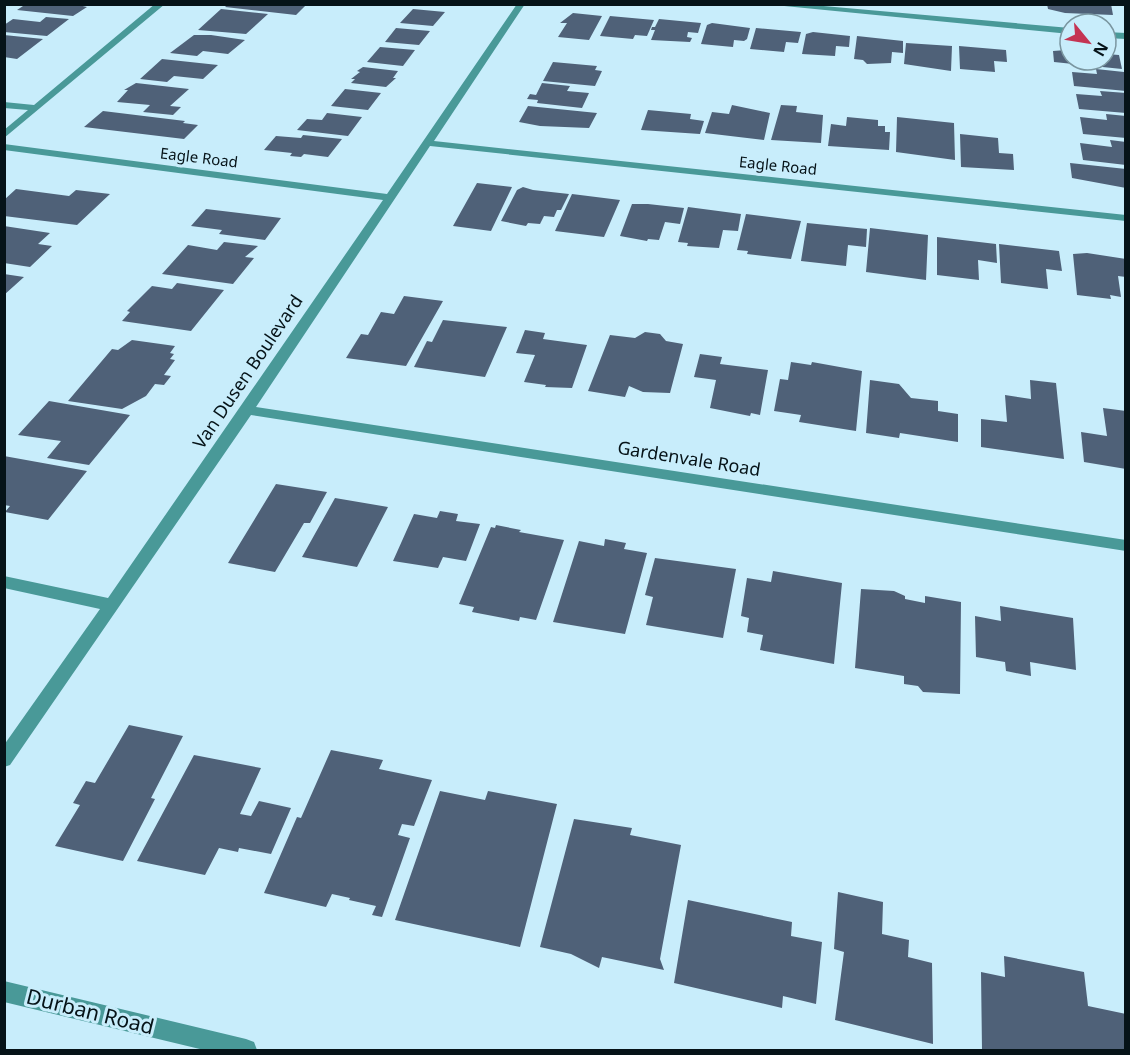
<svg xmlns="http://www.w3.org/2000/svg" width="1130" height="1055" viewBox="0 0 1130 1055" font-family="'Noto Sans',sans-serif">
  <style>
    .building { fill: #4f6178 }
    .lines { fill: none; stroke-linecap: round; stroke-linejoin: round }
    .street { fill: #499998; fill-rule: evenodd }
    .labels { text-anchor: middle; stroke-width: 6; stroke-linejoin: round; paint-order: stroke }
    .far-street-label { font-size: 15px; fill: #061318; stroke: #c8edfb }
    .street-label { font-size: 18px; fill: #061318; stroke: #c8edfb }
    .near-street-label { font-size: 21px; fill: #061318; stroke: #c8edfb }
  </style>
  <rect width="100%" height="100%" fill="#c8edfb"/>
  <path class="building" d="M26,4H74L87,7L73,16L17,10Z
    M228,4H302L306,5L296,15L225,7Z
    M1047,4H1111L1113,15L1065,13L1048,9Z
    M221,9L268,14L246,34L198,30Z
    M413,9L445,12L433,26L400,23Z
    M573,13L602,16L589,40L558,37L567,23H560Z
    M610,16L654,20L647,36L635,35L633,39L600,36Z
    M46,17L69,19L47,36L4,32V25L13,19L40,22Z
    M659,19L701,23L698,33L688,32L687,37L692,38L690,42L651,40L655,30H651L652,27H655Z
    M712,23L750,28L747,39L744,41L734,40L733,47L701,44L707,25Z
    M396,28L430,31L419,45L385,42Z
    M756,28L801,32L798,43L786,42L784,52L750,49Z
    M813,32L850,36L849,47L836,46L835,56L802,54L806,34Z
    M4,35L43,39L17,59L4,57Z
    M194,35H211L245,40L228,54L203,51L197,56L170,53Z
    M857,36L903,41V53L892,52L891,63L867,64L863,60L854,59Z
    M906,43L952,46L951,71L904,64Z
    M959,46L1006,50L1007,62L994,61L995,72L960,69Z
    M380,47L415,50L403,66L367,62Z
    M1066,50L1070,51V60H1106V54L1119,55L1122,69L1054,62L1053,51Z
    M162,59L218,65L203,79L174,76L167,82L140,79Z
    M553,62L597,66L595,70L602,71L595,86L543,81Z
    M363,67L398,71L393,78H396L386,87L351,83L355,79H351L360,72L357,71Z
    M1096,69L1124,72L1126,91L1074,86L1072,72L1097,74Z
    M136,83L189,89L170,106L181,107L173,115L143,112L150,105L117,102L128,90H124Z
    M542,83L570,86L567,91L589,93L582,108L537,103L538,100L527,99L530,94L536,95Z
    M345,89L381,93L368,110L331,106Z
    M1100,91L1126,93V113L1079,109L1076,94L1102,96Z
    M732,105L770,113L764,140L705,133L712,112L729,114Z
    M781,105L797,106L796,112L823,115L821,143L771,140Z
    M528,106L597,113L589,128L540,126L519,122Z
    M648,110L691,114L690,119L704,121L700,134L641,130Z
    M103,111L185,121L183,123L198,125L184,139L84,127Z
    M327,113L362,117L348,136L297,130L307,119L322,120Z
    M1106,114L1126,116V138L1083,134L1080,117L1107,120Z
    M847,117L878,120V126H885V132H890L889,150L828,146L831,124L846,126Z
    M897,117L954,123L955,160L896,152Z
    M960,134L998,138L999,153L1013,154L1014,170L961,167Z
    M303,135L342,139L328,157L304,154L301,157L290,156L292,153L264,150L276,136L301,138Z
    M1110,140L1126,142V165L1083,160L1080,143L1112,147Z
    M1070,163L1126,169V188L1072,178Z
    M477,183L512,187L491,231L453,226Z
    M523,187L533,190L569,194L561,210H557L554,217L544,216L540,224L528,223L526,226L501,221L517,190Z
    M16,189L69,196L76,190L110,194L77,225L4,216V200Z
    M572,194L620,200L604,237L555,231Z
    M632,204H648L684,208L680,224L665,222L659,240L648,239L647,241L620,236Z
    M688,207L741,214L738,231L723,230L719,248L687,246L688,243L678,242Z
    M206,209L281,218L265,240L219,234L222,230L191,226Z
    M746,214L801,221L791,259L747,254L748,251L737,250Z
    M807,223L867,229L866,247L848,245L846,266L801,261Z
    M4,226L50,233L38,244L52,246L30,267L4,263Z
    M870,228L928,235L926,280L866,272Z
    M937,237L996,244L997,263L978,260L979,280L937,275Z
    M224,242L258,246L245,257L254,258L233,284L162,274L188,245L217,250Z
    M999,244L1059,251L1062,271L1046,269L1048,289L1001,283Z
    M1087,253L1126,259V277L1118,276L1121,297L1110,295L1111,299L1077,295L1073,254Z
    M4,274L24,277L4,295Z
    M177,283L224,290L191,331L122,321L130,312L127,311L152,286L172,289Z
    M404,296L443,301L406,366L346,358L361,334L368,335L381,312L394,314Z
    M443,320L507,327L485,377L414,367L427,341L432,342Z
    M525,330L545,333L543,339L587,345L572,388L545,387L546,385L524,382L535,355L516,353Z
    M645,332L660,334L666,341L683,344L670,393L643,392L629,386L625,397L588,391L610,335L635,338Z
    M132,340L175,346L170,353L174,354L170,359L175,360L164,375L171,376L164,385L155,384L146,396L122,409L68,401L112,349L118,350Z
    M700,354L722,357L720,364L768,370L760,415L751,413L750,416L710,408L716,380L694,377Z
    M791,362L811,365L812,362L862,371L856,431L799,422L801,415L774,411L780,379L788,380Z
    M870,380L899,384L911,398L938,401V411L958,414V442L900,433L899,438L866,433Z
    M1030,380L1056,383L1064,459L981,447V419L1007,422L1005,395L1031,399Z
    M49,401L130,415L89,465L47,458L61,441L18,435Z
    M1103,408L1126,411V469L1084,462L1081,432L1107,436Z
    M4,456L87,471L48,520L5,512L10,506L4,505Z
    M276,484L327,492L310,523H304L275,572L228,563Z
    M335,498L388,507L357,567L302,557Z
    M440,511L458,514L456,521L480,524L466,561L443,557L438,568L393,561L414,514L437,518Z
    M496,525L521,530L519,532L564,540L536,620L520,617L519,621L472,612L474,607L459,604L491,527L495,528Z
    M605,539L626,543L624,549L647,553L625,634L553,622L579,541L604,546Z
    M655,558L736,569L723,638L646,625L653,597L645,595Z
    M773,571L842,583L834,664L760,650L763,635L747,632L749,618L741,616L747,578L771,582Z
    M861,589L894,591L905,596V599L925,603V596L961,602L960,694L923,692L918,686L904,684V676L855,668Z
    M1000,606L1073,618L1076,670L1030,662L1031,676L1006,671L1005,662L976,657L975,616L1001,621Z
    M129,725L183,736L151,798L155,799L123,861L55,846L80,805L73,803L86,781L95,783Z
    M331,750L383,760L379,769L432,780L414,826L402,824L398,835L410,838L382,917L372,915L376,906L349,900L350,898L332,894L326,907L264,893L297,817L301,818Z
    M194,755L261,768L240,814L251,816L259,801L291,808L271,854L239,848L238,852L219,848L205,875L137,861Z
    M440,791L485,800L488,791L557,804L520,947L395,920Z
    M574,819L632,828L630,835L681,845L660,959L664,970L602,957L599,968L571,954L540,947Z
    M838,892L883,902L882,934L909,940L908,957L932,963L933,1044L835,1020L844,952L834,949Z
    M688,900L792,922L791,936L822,942L816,1004L783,996L782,1008L674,983Z
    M1004,956L1084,972L1088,1006L1126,1014V1050H982L981,972L1005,977Z"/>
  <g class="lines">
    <path class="street" d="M155,4H165L4,138V130L28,110L4,108V102L34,105Z
      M517,4H525L434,141L1126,215V221L430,146L256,407L1126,540V551L251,415L10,765L4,767V745L100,609L4,588V576L108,598L383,200L4,150V144L387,194Z
      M764,4H801L1070,28V34Z
      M1106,32L1126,33V39L1106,38Z
      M4,981L246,1039L254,1042L257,1050H204L4,1002Z"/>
  </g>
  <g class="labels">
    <g class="far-street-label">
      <text transform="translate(199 158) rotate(7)" y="5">Eagle Road</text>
      <text transform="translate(778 166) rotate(6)" y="5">Eagle Road</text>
    </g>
    <g class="street-label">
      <text transform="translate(248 372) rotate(-56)" y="6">Van Dusen Boulevard</text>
      <text transform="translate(689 459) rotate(9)" y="6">Gardenvale Road</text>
    </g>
    <g class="near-street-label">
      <text transform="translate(90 1012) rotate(14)" y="7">Durban Road</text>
    </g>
  </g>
  <rect width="1130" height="1055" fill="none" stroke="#061318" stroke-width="12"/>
  <g transform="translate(1088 42) rotate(120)"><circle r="28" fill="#c8edfb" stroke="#7a96a0" stroke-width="1.5"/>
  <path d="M0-4.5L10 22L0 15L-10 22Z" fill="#c43453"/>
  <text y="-9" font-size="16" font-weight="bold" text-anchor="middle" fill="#061318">N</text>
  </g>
</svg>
